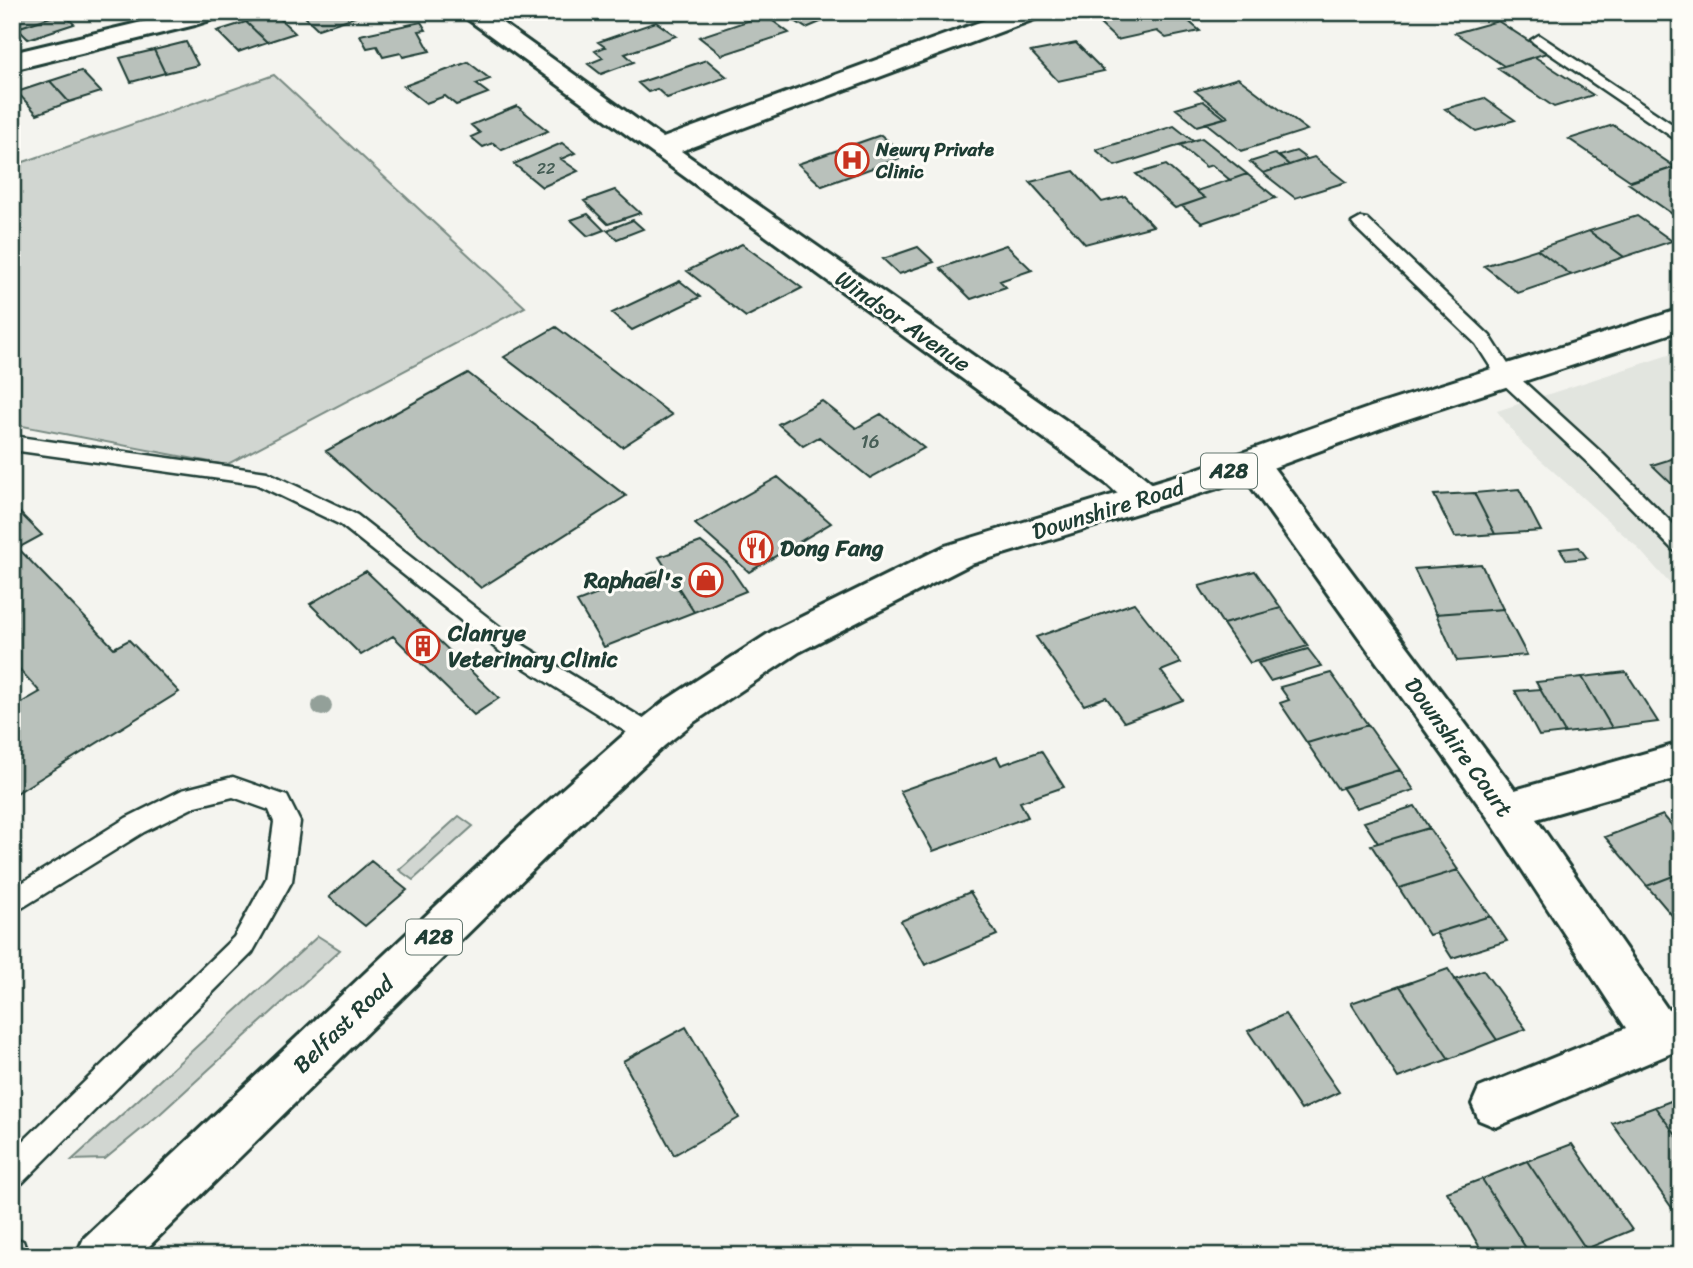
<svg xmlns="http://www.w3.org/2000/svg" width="1693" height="1268" viewBox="0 0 1693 1268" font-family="Sriracha,sans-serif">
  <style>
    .built { fill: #e2e5df }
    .green { fill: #d1d6d1; stroke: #788a82; stroke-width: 2 }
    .building { fill: #b9c1bb; stroke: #1f3d34; stroke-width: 2 }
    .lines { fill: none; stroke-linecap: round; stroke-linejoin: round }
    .lane-casing { stroke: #1f3d34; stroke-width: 5 }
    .street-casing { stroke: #1f3d34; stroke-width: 6 }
    .highway-casing { stroke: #1f3d34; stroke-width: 6 }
    .lane { fill: #fdfcf7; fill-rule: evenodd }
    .street { fill: #fdfcf7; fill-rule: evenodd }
    .highway { fill: #fdfcf7; fill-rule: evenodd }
    .tree { fill: #93a099 }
    .labels { text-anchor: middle; stroke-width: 6; stroke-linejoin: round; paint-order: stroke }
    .far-number-label { font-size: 16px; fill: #465e56 }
    .far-poi-label { font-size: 19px; font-weight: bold; fill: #1f3d34; stroke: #fdfcf7; text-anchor: start }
    .number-label { font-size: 19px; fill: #465e56 }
    .shield { fill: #fdfcf7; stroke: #62766e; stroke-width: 2 }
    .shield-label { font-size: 21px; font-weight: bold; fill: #1f3d34 }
    .street-label { font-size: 23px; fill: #1f3d34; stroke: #fdfcf7 }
    .poi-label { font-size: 23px; font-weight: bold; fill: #1f3d34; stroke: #fdfcf7; text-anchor: start }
  </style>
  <rect width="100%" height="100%" fill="#f4f4ef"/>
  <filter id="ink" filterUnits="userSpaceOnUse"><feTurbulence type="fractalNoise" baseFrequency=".0143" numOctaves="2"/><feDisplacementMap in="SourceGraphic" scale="14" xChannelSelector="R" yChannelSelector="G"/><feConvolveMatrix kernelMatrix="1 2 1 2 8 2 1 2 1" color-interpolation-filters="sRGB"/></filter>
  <g filter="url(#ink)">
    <path class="built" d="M1681,351V596L1636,546L1523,444L1497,411Z"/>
    <path class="green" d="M274,75L525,307L226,465L12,424V166Z
      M459,816L473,826L413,880L399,870Z
      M318,936L340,950L161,1113L105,1159L72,1160Z"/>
    <path class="building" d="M22,12H63V13L17,28L12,23V15Z
      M300,12H370L318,29Z
      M781,12H844L806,28Z
      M1139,12H1178L1200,31L1166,38L1157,31L1117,40L1099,23Z
      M63,13L74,24L28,39L17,28Z
      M274,13L295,33L267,42L246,22Z
      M765,15L789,33L722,55L699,37Z
      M1498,21L1547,53L1504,66L1455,33Z
      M246,22L267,42L238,52L217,31Z
      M421,22L426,30L419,31L430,51L403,57L401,53L383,57L377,46L367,48L360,35Z
      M656,22L676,36L625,54L634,62L601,74L588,64L603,58L595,51L605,47L598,42Z
      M186,42L198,65L165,73L154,50Z
      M1076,43L1104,71L1058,81L1031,52Z
      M154,50L165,73L131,82L120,58Z
      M1535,57L1593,95L1554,107L1497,68Z
      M707,60L727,77L667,98L657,89L648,92L638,83Z
      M468,62L490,79L476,84L488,93L456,105L445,96L426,103L404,86Z
      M81,71L101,92L69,102L50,81Z
      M1238,78L1307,130L1241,151L1206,123L1228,117L1195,91Z
      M50,81L69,102L37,114L17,92Z
      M1484,98L1515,120L1476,131L1445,109Z
      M1203,101L1225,118L1197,126L1176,109Z
      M517,106L548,131L502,150L493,143L483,147L471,137L480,133L471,125Z
      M1613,125L1675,167L1631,181L1569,139Z
      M1174,126L1193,141L1115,166L1096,150Z
      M881,135L906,156L822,186L798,164Z
      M1202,138L1247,174L1230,180L1212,165L1206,167L1179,145Z
      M562,143L575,153L561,159L578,171L542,187L514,164Z
      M1296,151L1307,159L1289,165L1279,156Z
      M1275,154L1289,165L1263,173L1250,162Z
      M1314,157L1346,182L1295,198L1263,173Z
      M1166,165L1196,191L1205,198L1175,208L1136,174Z
      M1675,167L1681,171V220L1628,183Z
      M1074,171L1102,202L1125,196L1153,226L1085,244L1030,182Z
      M1247,174L1276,198L1202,223L1182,206L1205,198L1196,191Z
      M615,190L640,213L608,224L584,201Z
      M588,214L604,230L588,236L571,220Z
      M1637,216L1672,241L1624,257L1589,231Z
      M633,220L643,229L617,239L607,230Z
      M1589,231L1624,257L1571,275L1537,249Z
      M742,244L802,288L746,317L687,271Z
      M1006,245L1032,270L1000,281L1006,287L971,299L940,268Z
      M918,247L934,262L899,274L883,259Z
      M1537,249L1571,275L1518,293L1484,266Z
      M680,281L700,297L632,330L612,313Z
      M556,327L672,415L622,447L504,357Z
      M468,373L626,496L481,588L326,451Z
      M822,401L856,428L881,414L924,448L870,478L819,437L803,446L778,424Z
      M1681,456V493L1652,465Z
      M778,477L831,523L749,572L695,524Z
      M1519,489L1541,531L1495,534L1474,493Z
      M1474,493L1495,534L1455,537L1434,495Z
      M12,505L42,535L18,548L114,648L129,640L179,692L12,796V708L40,692L12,661Z
      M701,542L727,563L746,591L694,612L659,557Z
      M1579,547L1587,558L1567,560L1560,549Z
      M1481,564L1503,609L1436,614L1414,569Z
      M665,568L694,612L604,647L577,602Z
      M366,571L499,698L474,715L393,636L361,655L310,604Z
      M1255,571L1281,608L1223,624L1199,586Z
      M1134,603L1181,663L1161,671L1183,700L1124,722L1106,697L1084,705L1036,637Z
      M1281,608L1308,646L1250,663L1223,624Z
      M1503,609L1527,655L1457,661L1436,614Z
      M1308,649L1321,666L1270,681L1258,663Z
      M1626,672L1658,722L1612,728L1582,677Z
      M1331,673L1368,725L1307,743L1280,703L1289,700L1280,687Z
      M1582,677L1612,728L1565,733L1536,682Z
      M1540,689L1565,733L1539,736L1515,691Z
      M1368,725L1400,770L1338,789L1307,743Z
      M1041,751L1064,787L1020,802L1028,817L933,851L900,791L997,757L1001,765Z
      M1400,770L1414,790L1356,808L1342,787Z
      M1415,806L1429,828L1378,843L1364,822Z
      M1663,815L1681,836V873L1647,886L1605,837Z
      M1429,828L1458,870L1399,888L1371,845Z
      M371,861L407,890L365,926L329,897Z
      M1458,870L1490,916L1429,935L1399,888Z
      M1681,873V926L1647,886Z
      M970,892L997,935L925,965L901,921Z
      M1490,916L1507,941L1452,958L1436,933Z
      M1448,969L1497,1040L1449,1059L1400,986Z
      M1483,970L1526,1029L1497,1040L1455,980Z
      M1400,986L1449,1059L1398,1078L1351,1003Z
      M1285,1014L1339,1092L1301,1110L1248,1031Z
      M686,1027L739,1118L674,1155L623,1061Z
      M1681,1097V1142L1655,1107Z
      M1655,1107L1681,1142V1204L1672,1208L1612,1123Z
      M1572,1144L1632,1230L1586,1249L1527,1161Z
      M1527,1161L1586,1249L1568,1256H1531L1482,1179Z
      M1482,1179L1531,1256H1485L1447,1192Z"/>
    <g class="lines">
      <defs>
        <path id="lane" d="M1539,35L1681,130V143L1534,43L1531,40Z
          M1361,218L1367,219L1490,336L1513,372L1603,454L1681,532V553L1673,550L1589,464L1499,380L1476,344L1355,227L1352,223Z
          M12,436L267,472L357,515L523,645L658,728L662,735L658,742L650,745L642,742L507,657L341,525L256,484L12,450Z
          M233,777L287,796L300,822L292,881L252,953L22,1183L12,1187V1152L234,937L266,879L274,822L269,810L233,797L196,806L144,832L12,914V889L126,818L182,790Z
          M12,1237L23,1241L28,1256H12Z"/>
        <path id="street" d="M184,12H223L220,17L195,25L12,70V53Z
          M458,12H487L663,138L1007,12H1043L1040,17L681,151L1131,466L1156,487L1161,496L1156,505C1133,511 1123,498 1107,484Z
          M1252,451L1264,455L1515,790L1681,743V777L1536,819L1668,1010L1681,1006V1049L1496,1127L1479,1120L1472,1104L1479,1088L1626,1028L1491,822L1240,471L1235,463L1240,455Z"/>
        <path id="highway" d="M1681,309V330L1395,423L1215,489L971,564L799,652L694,722L664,746L554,849L139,1256H76L84,1238L524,823L636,724L666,700L771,632L945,546L1191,471L1371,407Z"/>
      </defs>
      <use href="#lane" class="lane-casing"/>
      <use href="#street" class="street-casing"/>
      <use href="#highway" class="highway-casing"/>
      <use href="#lane" class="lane"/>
      <use href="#street" class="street"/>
      <use href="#highway" class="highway"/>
    </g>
    <circle class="tree" cx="322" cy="706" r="10"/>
  </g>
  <defs>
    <symbol id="hospital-ring" viewBox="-11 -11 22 22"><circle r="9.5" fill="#fdfcf7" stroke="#c8321e" stroke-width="1.5"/><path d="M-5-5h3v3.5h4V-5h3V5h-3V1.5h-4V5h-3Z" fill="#c8321e"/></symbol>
    <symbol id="restaurant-ring" viewBox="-11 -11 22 22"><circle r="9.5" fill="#fdfcf7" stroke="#c8321e" stroke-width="1.5"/><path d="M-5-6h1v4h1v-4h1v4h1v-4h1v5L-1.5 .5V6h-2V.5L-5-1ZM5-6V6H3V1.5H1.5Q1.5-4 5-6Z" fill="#c8321e"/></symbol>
    <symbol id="shop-ring" viewBox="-11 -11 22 22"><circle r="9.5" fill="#fdfcf7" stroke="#c8321e" stroke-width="1.5"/><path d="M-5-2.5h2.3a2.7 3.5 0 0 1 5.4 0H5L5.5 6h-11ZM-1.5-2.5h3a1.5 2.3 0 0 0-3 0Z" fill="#c8321e"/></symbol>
    <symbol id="building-ring" viewBox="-11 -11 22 22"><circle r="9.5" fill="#fdfcf7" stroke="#c8321e" stroke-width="1.5"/><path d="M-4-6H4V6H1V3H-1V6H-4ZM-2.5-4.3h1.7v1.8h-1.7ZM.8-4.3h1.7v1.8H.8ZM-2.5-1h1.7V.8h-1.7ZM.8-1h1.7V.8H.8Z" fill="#c8321e"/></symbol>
  </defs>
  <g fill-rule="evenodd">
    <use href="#hospital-ring" x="833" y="141" width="38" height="38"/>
    <use href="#restaurant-ring" x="737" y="529" width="38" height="38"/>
    <use href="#shop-ring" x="687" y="561" width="38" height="38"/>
    <use href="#building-ring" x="404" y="627" width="38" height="38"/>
  </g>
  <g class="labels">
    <g class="far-number-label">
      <text x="546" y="174">22</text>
    </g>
    <g class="far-poi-label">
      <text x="876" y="156">Newry Private<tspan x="876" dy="22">Clinic</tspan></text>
    </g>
    <g class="number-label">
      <text x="870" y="448">16</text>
    </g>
    <g class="shield">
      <rect x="1201" y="453.5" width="56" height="35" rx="5"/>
      <rect x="406" y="919.5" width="56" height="35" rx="5"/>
    </g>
    <g class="shield-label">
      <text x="1229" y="478">A28</text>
      <text x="434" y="944">A28</text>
    </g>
    <g class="street-label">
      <text transform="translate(903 321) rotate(35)" y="8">Windsor Avenue</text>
      <text transform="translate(1108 509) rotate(-17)" y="8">Downshire Road</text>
      <text transform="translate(1459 747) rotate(54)" y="8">Downshire Court</text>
      <text transform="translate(343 1024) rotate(-44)" y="8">Belfast Road</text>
    </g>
    <g class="poi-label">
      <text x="780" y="556">Dong Fang</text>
      <text x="682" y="588" text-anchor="end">Raphael's</text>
      <text x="448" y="641">Clanrye<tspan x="448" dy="26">Veterinary Clinic</tspan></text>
    </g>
  </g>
  <rect width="1693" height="1268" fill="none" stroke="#fdfcf7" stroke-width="42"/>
  <rect x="21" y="21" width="1651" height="1226" fill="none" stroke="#1f3d34" stroke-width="2.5" filter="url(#ink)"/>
</svg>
